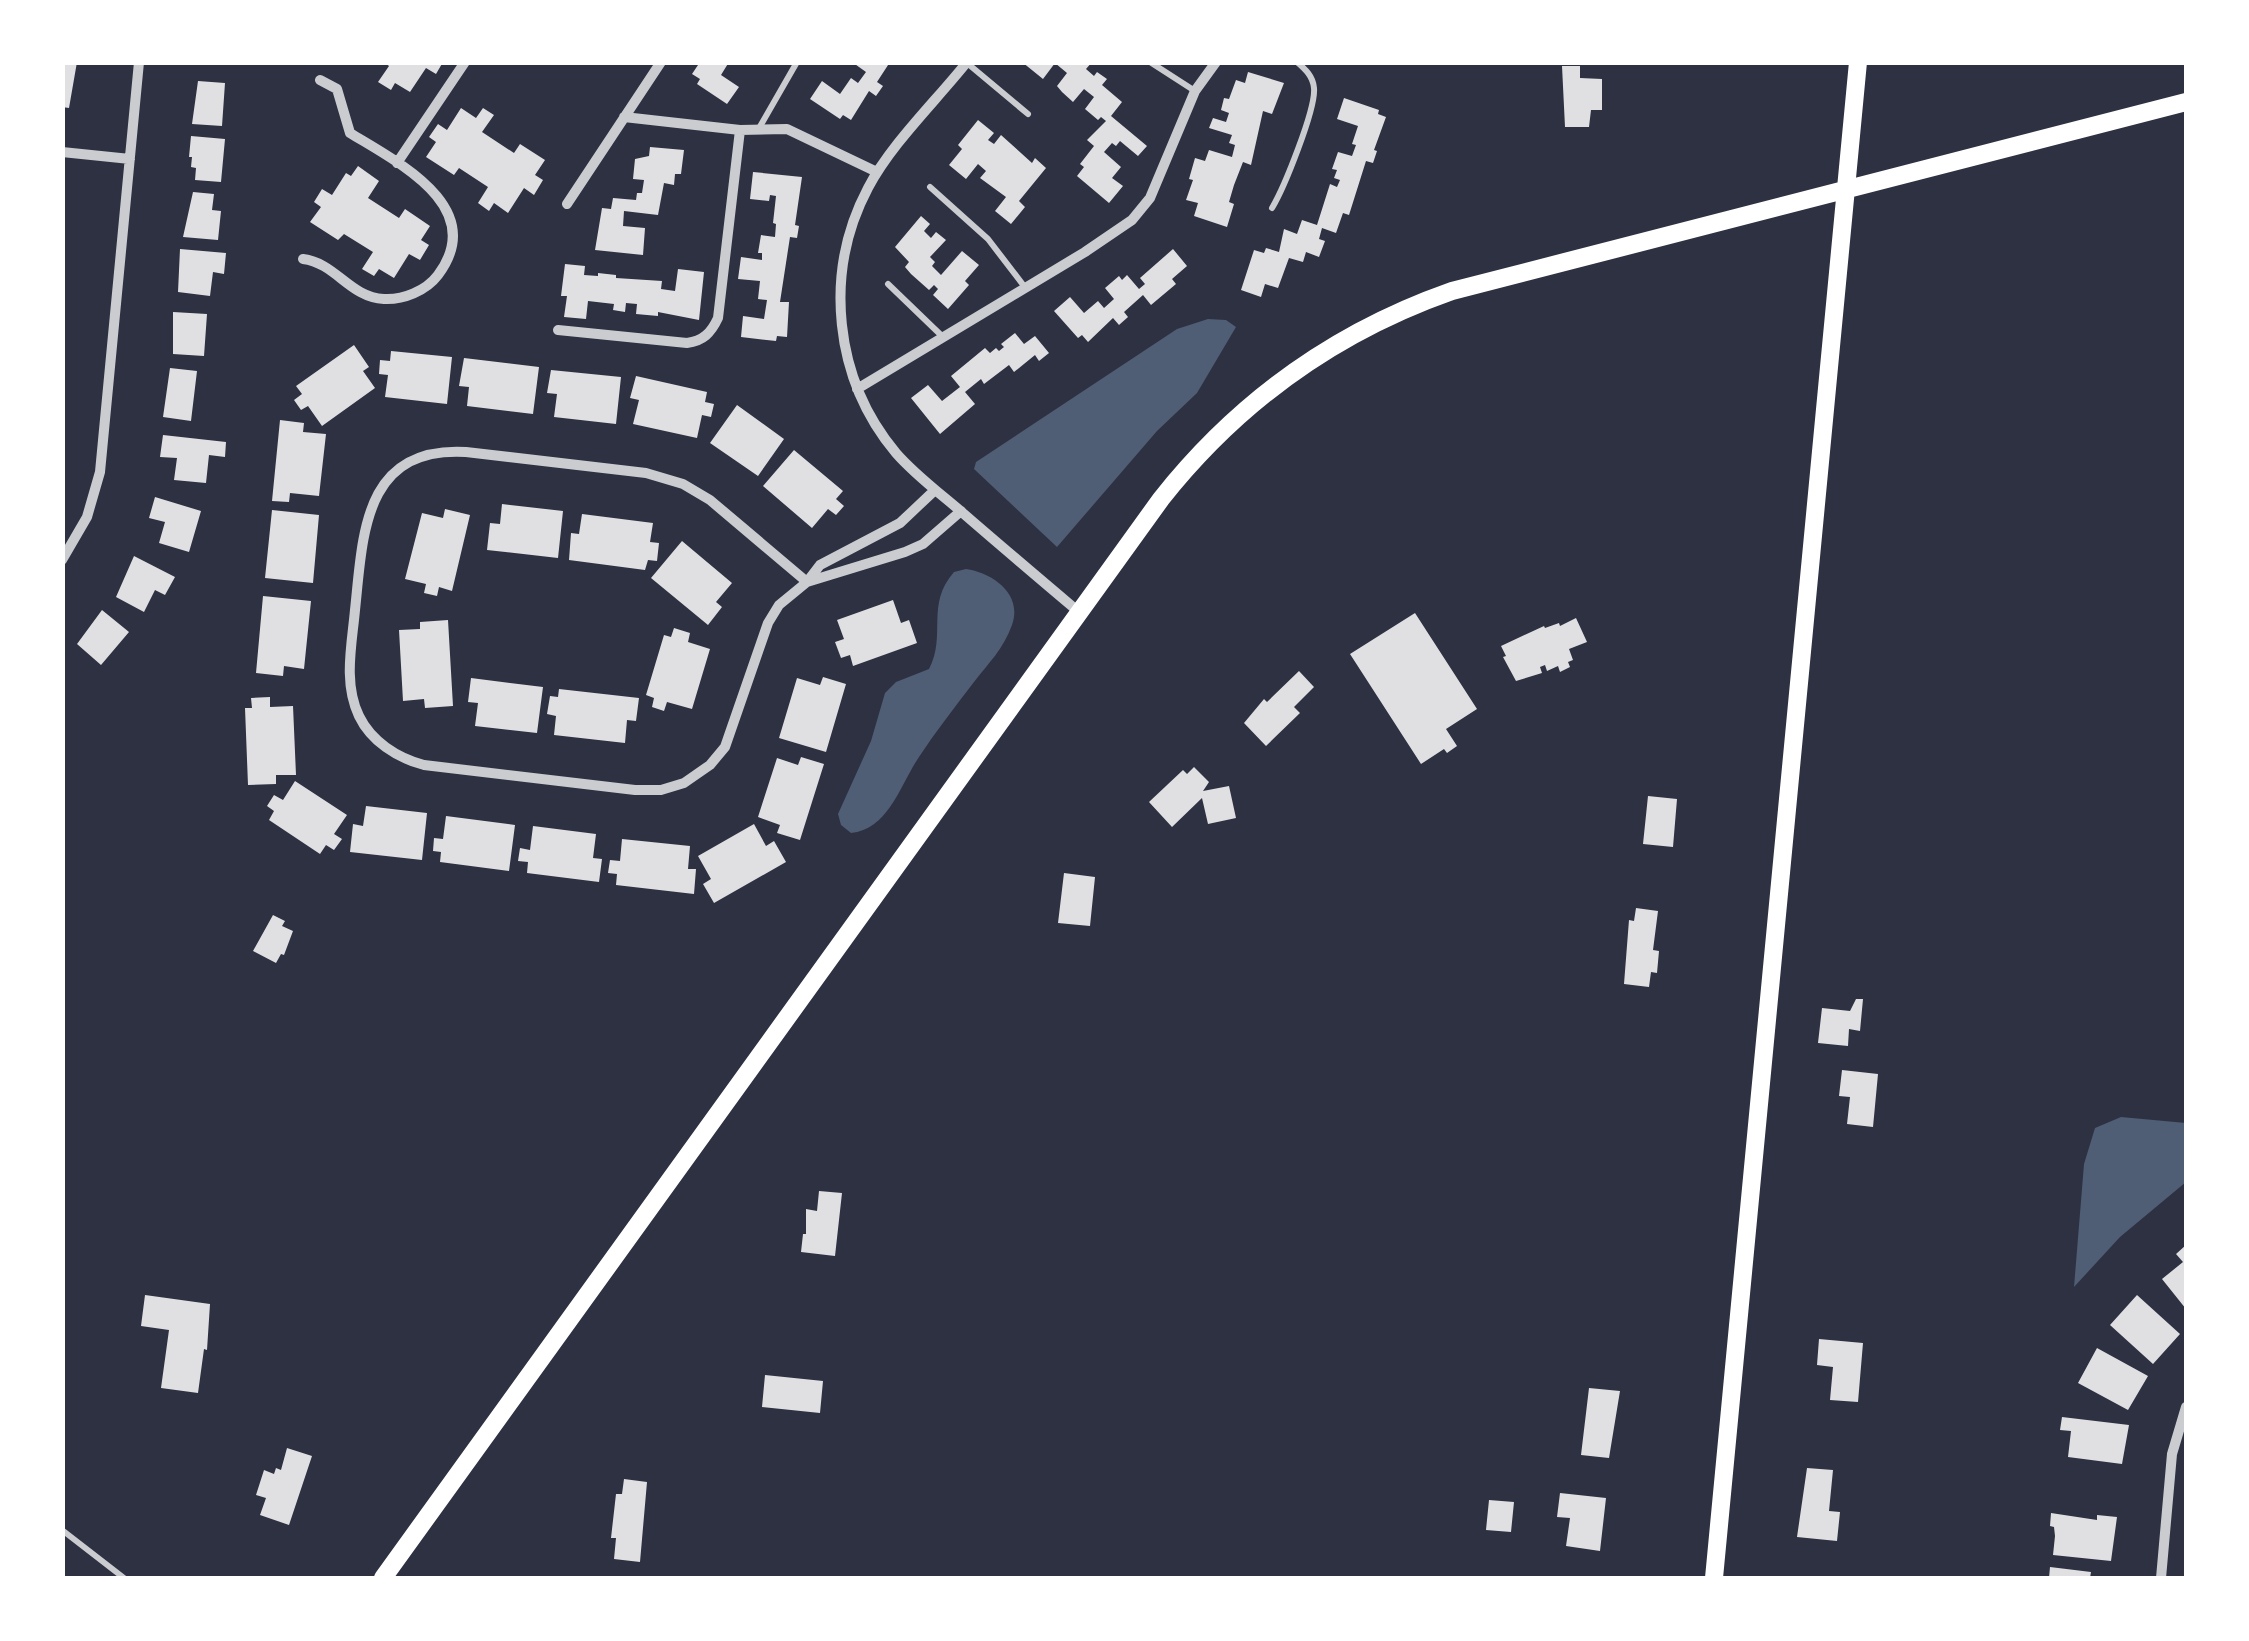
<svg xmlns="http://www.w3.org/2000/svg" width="2249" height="1641" viewBox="0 0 2249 1641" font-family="'Asap Condensed',sans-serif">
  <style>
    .water { fill: #4f5d75 }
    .building { fill: #e0e0e3 }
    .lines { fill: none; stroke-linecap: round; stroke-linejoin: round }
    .service { stroke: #caccd0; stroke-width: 6 }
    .minor { stroke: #caccd0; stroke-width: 10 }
    .secondary { stroke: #fff; stroke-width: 18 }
  </style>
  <rect width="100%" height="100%" fill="#2d3142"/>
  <path class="water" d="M1208,319L1226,320L1236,327L1197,393L1157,431L1057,547L974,469L976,462L1177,329Z
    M966,569C993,573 1023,594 1012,625C1004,648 988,664 974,682C955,707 936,731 919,757C900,785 889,829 851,833L841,825L838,814L871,741L885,693L896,682L929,669C947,635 925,605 954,572Z
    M2121,1117L2186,1123V1182L2120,1237L2074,1287L2084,1164L2095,1128Z"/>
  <path class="building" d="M62,62H77L69,108L62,107Z
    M384,62H443L436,74L426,68L410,92L395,83L391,90L378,82L389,66Z
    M700,62H729L721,75L739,87L727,104L697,84L700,79L692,74Z
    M852,62H890L877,82L883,86L876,96L869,91L851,120L843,115L840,119L810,99L822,81L840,94L851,78L858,83L866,72Z
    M1022,62H1092L1086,69L1094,76L1097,72L1107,79L1102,85L1122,102L1111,116L1147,146L1138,156L1120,141L1116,146L1112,143L1104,152L1121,167L1112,178L1123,186L1109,203L1077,176L1084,167L1080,164L1094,146L1087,140L1106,121L1101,117L1098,120L1085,109L1094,97L1084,89L1073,102L1062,92L1057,86L1067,73L1055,63L1043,79Z
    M1562,66H1580V78L1602,79V110H1591L1589,127H1565Z
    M1248,72L1284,83L1272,114L1263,111L1251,165L1243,162L1234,185L1229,202L1234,204L1227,227L1194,216L1198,203L1186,200L1193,180L1189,179L1195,158L1205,161L1209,150L1232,157L1235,145L1229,143L1232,135L1209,128L1213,118L1226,122L1229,113L1221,110L1224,98L1229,99L1236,80L1245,83Z
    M198,81L225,83L222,126L192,124Z
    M1344,98L1379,110L1378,114L1386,117L1374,150L1377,151L1373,163L1366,161L1349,215L1343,213L1336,233L1322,228L1319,239L1325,241L1319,257L1306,252L1303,262L1289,258L1278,288L1265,284L1261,297L1241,290L1254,250L1264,253L1266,248L1279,252L1284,229L1297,234L1302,220L1317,225L1330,184L1337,187L1340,180L1334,178L1337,170L1332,169L1338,152L1352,156L1356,145L1352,144L1358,126L1337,119Z
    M461,108L476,118L483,108L494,115L482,132L514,153L520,144L545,160L535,175L543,180L534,195L524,188L508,213L494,203L489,211L478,203L488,187L459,168L454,175L426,157L436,142L429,137L438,124L447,130Z
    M978,120L994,133L988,140L994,144L1001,135L1032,163L1035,158L1046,168L1019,201L1025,207L1011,224L995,211L1006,197L980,178L986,171L978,164L966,179L949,165L962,149L958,145Z
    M191,136L225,139L221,182L195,180L196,168L191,167L192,157H189Z
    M650,147L684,150L681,174H675L674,185L664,183L658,215L624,211L623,226L645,228L643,255L595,250L602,208L611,209L613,198L636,200L637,193H642L644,180L633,179L635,159L649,156Z
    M358,166L379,181L368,198L399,218L405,209L430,226L421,240L429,245L420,260L409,254L394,278L379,269L374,276L362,269L373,252L344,234L338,240L310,222L321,207L314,202L322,189L332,195L346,173L351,176Z
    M753,172L802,177L795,225L799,226L797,238L790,237L780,302H789L787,337L777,336L776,341L741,337L743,316L764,319L767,300L758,299L760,281L738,279L741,257L762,260V253H758L761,235L775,237L776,224L773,223L776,196L770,195L769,201L750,199Z
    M193,192L214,194L212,210L221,211L218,240L183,237Z
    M921,216L930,224L924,231L931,238L936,232L946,240L930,257L935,262L932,266L941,275L962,251L979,265L965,281L969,285L948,309L933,295L938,289L934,285L929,290L911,274L905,267L909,262L895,247Z
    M180,249L226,253L224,274L213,272L210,296L178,292Z
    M1173,249L1187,266L1172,279L1176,284L1151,305L1143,295L1124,312L1128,317L1119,325L1113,318L1088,342L1082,335L1078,338L1054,311L1070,297L1084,313L1098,301L1104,308L1114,299L1105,288L1119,276L1122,280L1127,275L1139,289L1145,284L1140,278Z
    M565,264L585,266L584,275L598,276V273L616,275V278L662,281L661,289L675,291L678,269L704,272L699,320L658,312V316L636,314L637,304L626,303L625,312L613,310L614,304L588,301L586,319L564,317L567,296H561Z
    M173,312L207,314L204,356L173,354Z
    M1015,333L1024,344L1035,336L1049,353L1039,361L1035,355L1014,372L1009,365L984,384L981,379L965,392L975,404L940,434L911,398L928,385L942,401L960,387L951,376L985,348L990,353L996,348L999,351L1004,347L1001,344Z
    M354,345L369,367L363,371L375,388L322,426L308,406L301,410L294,400L302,394L296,386Z
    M391,351L452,357L447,404L385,397L388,375L379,374L380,360L390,361Z
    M464,358L539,367L533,414L467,406L469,387L459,386Z
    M170,368L197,371L191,421L163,417Z
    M551,370L621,377L616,424L554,417L557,394L547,393Z
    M636,376L707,392L705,402L714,404L711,417L702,415L697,438L633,424L639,400L630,398Z
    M737,405L784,439L758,476L710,443Z
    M280,420L304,423L303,432L326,434L319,496L290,493L289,502L272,501Z
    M163,435L226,442L225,457L209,455L206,483L174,480L177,458L160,457Z
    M794,450L843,491L836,499L844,506L836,515L828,509L812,528L763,486Z
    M155,497L201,511L189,552L159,543L165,522L149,518Z
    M502,504L563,511L558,558L487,550L490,523L500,524Z
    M445,509L470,515L452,591L439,587L437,596L424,593L426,584L405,579L422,513L443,518Z
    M272,510L319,515L313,583L265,578Z
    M582,514L653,523L650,542L659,543L657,561L648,560L645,570L569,560L571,533L579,534Z
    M682,541L732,583L716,602L722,607L708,625L651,578Z
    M134,556L175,577L165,595L155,590L144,612L116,597Z
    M263,596L311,601L304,669L284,666L283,676L256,673Z
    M893,600L901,623L909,620L917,643L853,666L850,655L841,658L835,642L844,639L837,620Z
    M102,610L129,632L101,665L77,644Z
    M1415,613L1477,709L1446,729L1457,746L1447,753L1444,749L1421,764L1350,654Z
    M1576,618L1587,642L1569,649L1573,660L1568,662L1570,667L1560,672L1558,666L1547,671L1545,665L1540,667L1542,673L1516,681L1503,657L1506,656L1501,646L1544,626L1545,628L1559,623L1560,626Z
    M448,620L453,706L425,708L424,699L403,701L399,630L420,629V622Z
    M674,628L690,633L688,642L710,649L692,709L667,702L664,711L652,707L654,698L646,695L664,635L671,637Z
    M1299,671L1314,687L1294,707L1300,713L1266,746L1244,723L1264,699L1267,702Z
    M823,677L846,684L826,752L779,738L797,678L820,685Z
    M471,678L543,687L537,733L475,726L478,703L468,702Z
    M559,689L639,698L636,721L627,720L625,743L554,735L556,716L547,714L550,696L558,697Z
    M270,697V707L293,706L296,775H276V784L248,785L245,708H252L251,698Z
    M801,757L824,764L800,840L777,833L780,825L758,817L777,758L798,765Z
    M1194,767L1209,782L1203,791L1229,786L1236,818L1208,824L1202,798L1172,827L1149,802L1183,770L1187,774Z
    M295,781L347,815L334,834L342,839L334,850L326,845L320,854L269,820L274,811L267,806L274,795L283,800Z
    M1648,796L1677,799L1673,847L1643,844Z
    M366,806L427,813L422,860L350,852L353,824L363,826Z
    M446,816L515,825L509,871L440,862L441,852L433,851L434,838L443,839Z
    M754,824L766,846L774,841L786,862L714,903L703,884L711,879L698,856Z
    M533,826L596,834L593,858L602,859L599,882L527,873L528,862L518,861L520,848L530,850Z
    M622,839L690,846L688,869H696L694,894L616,885L617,874L608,873L610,860L620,861Z
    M1064,873L1095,877L1090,926L1058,923Z
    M1636,908L1658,911L1653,950L1659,951L1657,973L1651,972L1649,987L1624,984L1629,920L1634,921Z
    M273,915L285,921L282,926L293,931L284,955L281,954L276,963L253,951Z
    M1856,999H1863L1860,1031L1849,1029L1848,1046L1818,1043L1822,1008L1850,1011Z
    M1842,1070L1878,1074L1873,1127L1847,1124L1850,1097L1839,1096Z
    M819,1191L842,1193L835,1256L801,1252L803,1234H806V1209L817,1211Z
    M2186,1245V1309L2162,1279L2183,1262L2176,1254Z
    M145,1295L210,1304L207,1350L204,1349L198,1393L161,1388L169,1330L141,1326Z
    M2137,1295L2180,1334L2153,1364L2110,1325Z
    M1819,1339L1863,1343L1858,1402L1830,1400L1833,1367L1817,1365Z
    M2097,1348L2148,1376L2128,1410L2078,1383Z
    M765,1375L823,1381L820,1413L762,1407Z
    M1589,1388L1620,1391L1609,1458L1581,1455Z
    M2062,1417L2129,1425L2122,1464L2068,1457L2071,1431L2060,1430Z
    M287,1448L312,1456L289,1525L260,1515L266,1498L256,1495L264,1470L274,1474L276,1468L281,1470Z
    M1807,1468L1833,1470L1829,1511L1840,1512L1837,1541L1797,1537Z
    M624,1479L647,1482L640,1562L614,1559L616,1538H611L616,1494H622Z
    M1560,1493L1606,1498L1600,1551L1566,1546L1570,1518L1557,1517Z
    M1489,1500L1514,1502L1511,1532L1486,1530Z
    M2051,1513L2097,1520V1515L2117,1517L2111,1561L2053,1555L2055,1536L2054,1527L2050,1526Z
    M2050,1567L2091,1572L2090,1578H2049Z"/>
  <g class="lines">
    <path class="service" d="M1150,62L1195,91
      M967,63L1028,114
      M758,130L797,62
      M930,187L988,239L1024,286
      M1272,208C1284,188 1316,109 1314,88C1313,76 1305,69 1297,62
      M888,284L943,337
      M62,1530L124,1578"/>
    <path class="minor" d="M967,62C936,101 891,144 868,188C823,273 834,379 896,453C916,476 941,494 964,514C1002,547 1041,580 1080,613
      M624,117L740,130L787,129L877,172
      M62,152L130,159
      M397,163L465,62
      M567,204L661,62
      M303,259C336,263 349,297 384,299C403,300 426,291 438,275C489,207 397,162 350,133L337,89L320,80
      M558,330L687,343C703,341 711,333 718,318L740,130
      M857,389L1085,252L1132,220L1150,198L1195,91L1216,62
      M466,452L646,473L683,484L710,500L807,582L779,605L768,623L725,747L710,765L684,783L661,790H635L424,765C397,758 371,741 359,716C343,683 352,644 355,610C363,535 363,446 466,452Z
      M935,490L900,523L820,565L807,582L905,552L923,544L961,511
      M62,560L87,517L100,472L139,62
      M2161,1578L2172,1454L2186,1407"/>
    <path class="secondary" d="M383,1578L1161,499C1237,403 1335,332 1452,291L2186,102
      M1714,1578L1858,62"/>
  </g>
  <rect width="2249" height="1641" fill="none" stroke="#ffffff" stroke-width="130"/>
</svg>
